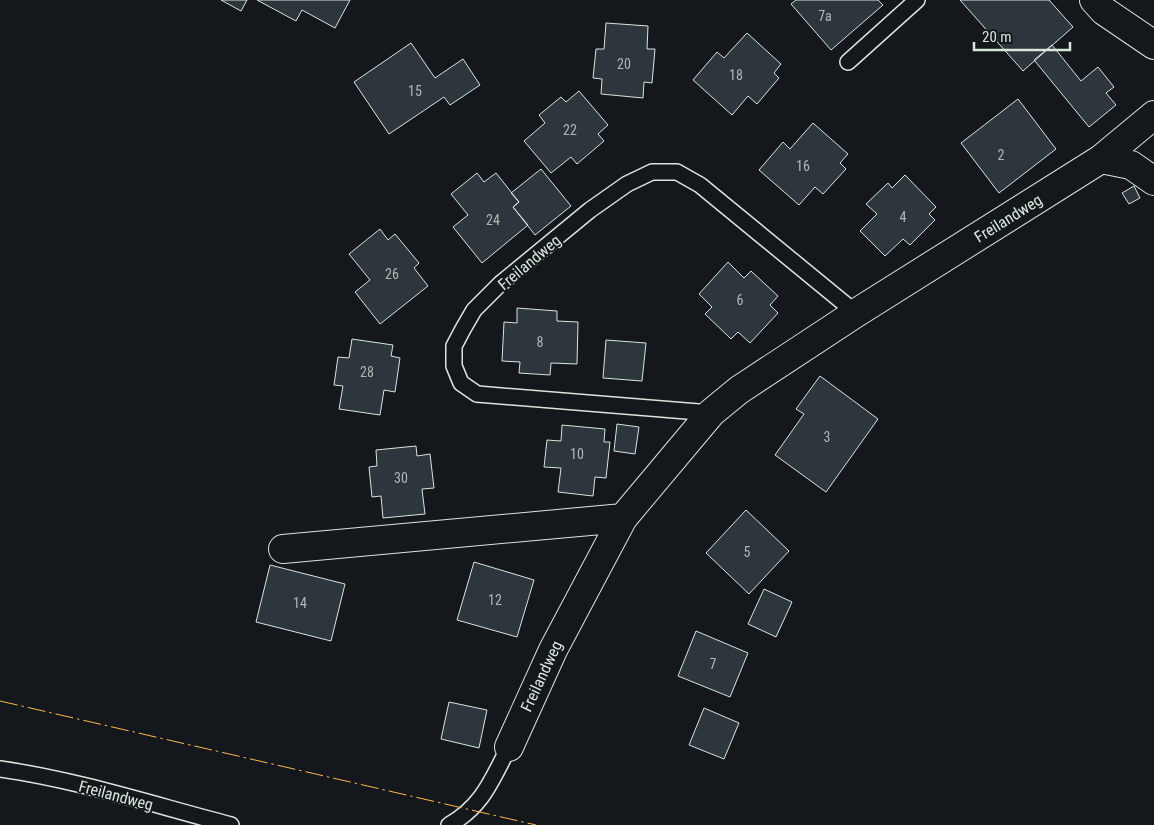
<svg xmlns="http://www.w3.org/2000/svg" width="1154" height="825" viewBox="0 0 1154 825" font-family="'Roboto Condensed',sans-serif">
  <style>
    .building { fill: #2c363c; stroke: #d8e6dc }
    .lines { fill: none; stroke-linecap: round; stroke-linejoin: round }
    .lane-casing { stroke: #d8e6dc; stroke-width: 18 }
    .street-casing { stroke: #d8e6dc; stroke-width: 30 }
    .lane { stroke: #14181c; stroke-width: 15 }
    .street { stroke: #14181c; stroke-width: 28 }
    .power { stroke: #ffb74d; stroke-width: 1; stroke-dasharray: 18 4 2.5 4; stroke-linecap: butt }
    .labels { text-anchor: middle; stroke-width: 4; stroke-linejoin: round; paint-order: stroke }
    .number-label { font-size: 14px; fill: #adbab4 }
    .street-label { font-size: 16px; fill: #d8e6dc; stroke: #14181c }
  </style>
  <rect width="100%" height="100%" fill="#14181c"/>
  <path class="building" d="M221,0H247L241,11Z
    M257,0H350L335,28L302,10L296,21Z
    M796,0H878L883,5L831,50L791,4Z
    M960,0H1049L1073,27L1023,71Z
    M606,23L648,26L647,49H655L652,83L644,82L643,98L601,94L602,79L593,78L596,49H604Z
    M747,33L781,64L774,73L779,78L757,104L748,96L732,115L693,80L717,52L724,58Z
    M411,43L435,78L463,59L480,85L450,105L444,97L389,134L354,82Z
    M1052,45L1081,81L1098,67L1114,87L1106,93L1116,105L1089,127L1034,60Z
    M579,91L608,125L598,134L604,141L577,164L571,157L551,173L524,141L545,123L539,115L561,97L566,102Z
    M1018,99L1056,149L999,193L961,143Z
    M813,123L848,154L840,163L846,169L823,194L815,187L799,205L759,170L783,142L790,149Z
    M541,169L571,206L535,235L513,207L519,202L511,193Z
    M477,173L484,182L496,173L519,202L513,207L528,225L482,263L453,227L468,215L451,194Z
    M905,175L936,207L929,214L935,220L910,245L903,239L885,256L860,231L877,214L866,204L888,183L892,188Z
    M1134,186L1140,198L1129,204L1122,193Z
    M380,229L388,240L395,234L419,263L414,268L428,286L380,324L355,292L370,280L349,254Z
    M728,262L744,278L751,271L778,296L770,305L778,313L750,343L738,332L731,339L705,314L712,307L699,294Z
    M517,308L557,311V321L578,322L577,364L551,363L550,375L519,373L520,362L502,361L504,322L517,323Z
    M352,339L393,345L391,356L400,358L395,392L384,390L380,415L339,409L343,386L334,385L338,357L349,358Z
    M606,340L646,343L642,381L603,378Z
    M820,376L878,419L826,492L775,455L804,414L796,409Z
    M617,424L639,427L635,454L614,451Z
    M562,425L605,429L604,442H610L606,478L595,477L593,496L558,492L561,468L544,467L547,440L561,441Z
    M416,446L417,456L430,454L434,488L422,489L425,514L383,518L381,496L372,497L369,467L377,466L376,450Z
    M746,510L789,551L749,594L706,553Z
    M474,562L534,580L517,637L457,620Z
    M270,565L345,584L331,641L256,622Z
    M764,589L792,602L776,637L748,624Z
    M696,631L748,653L730,697L678,676Z
    M449,702L487,710L479,748L441,739Z
    M704,708L739,723L724,759L689,745Z"/>
  <g class="lines">
    <defs>
      <path id="lane" d="M848,62L917,0
        M711,413L477,394L461,383L454,366V346L463,329L474,310L500,284L590,210L627,184L652,172H677L700,185L856,313
        M0,769C78,780 154,805 231,825
        M449,825C483,806 492,779 509,747"/>
      <path id="street" d="M1094,0L1104,11L1154,45
        M1101,159L1131,165L1154,181
        M283,549L623,518
        M509,747L553,650L623,518L711,413L739,390L856,313L1101,159L1154,115"/>
    </defs>
    <use href="#lane" class="lane-casing"/>
    <use href="#street" class="street-casing"/>
    <use href="#lane" class="lane"/>
    <use href="#street" class="street"/>
    <path class="power" d="M0,701L536,825"/>
  </g>
  <g class="labels">
    <g class="number-label">
      <text x="825" y="21">7a</text>
      <text x="624" y="69">20</text>
      <text x="736" y="80">18</text>
      <text x="415" y="96">15</text>
      <text x="570" y="135">22</text>
      <text x="1001" y="160">2</text>
      <text x="803" y="171">16</text>
      <text x="903" y="222">4</text>
      <text x="493" y="225">24</text>
      <text x="392" y="279">26</text>
      <text x="740" y="305">6</text>
      <text x="540" y="347">8</text>
      <text x="367" y="377">28</text>
      <text x="827" y="442">3</text>
      <text x="577" y="459">10</text>
      <text x="401" y="483">30</text>
      <text x="747" y="557">5</text>
      <text x="495" y="605">12</text>
      <text x="300" y="608">14</text>
      <text x="713" y="669">7</text>
    </g>
    <g class="street-label">
      <text transform="translate(1008 218) rotate(-32)" y="6">Freilandweg</text>
      <text transform="translate(529 262) rotate(-40)" y="6">Freilandweg</text>
      <text transform="translate(541 676) rotate(-65)" y="6">Freilandweg</text>
      <text transform="translate(116 795) rotate(15)" y="6">Freilandweg</text>
    </g>
  </g>
  <path d="M974 42v8h96v-8" fill="none" stroke="#d8e6dc" stroke-width="2.5"/>
  <text x="982" y="42" font-size="15" fill="#d8e6dc" stroke="#14181c" stroke-width="4" paint-order="stroke">20 m</text>
</svg>
